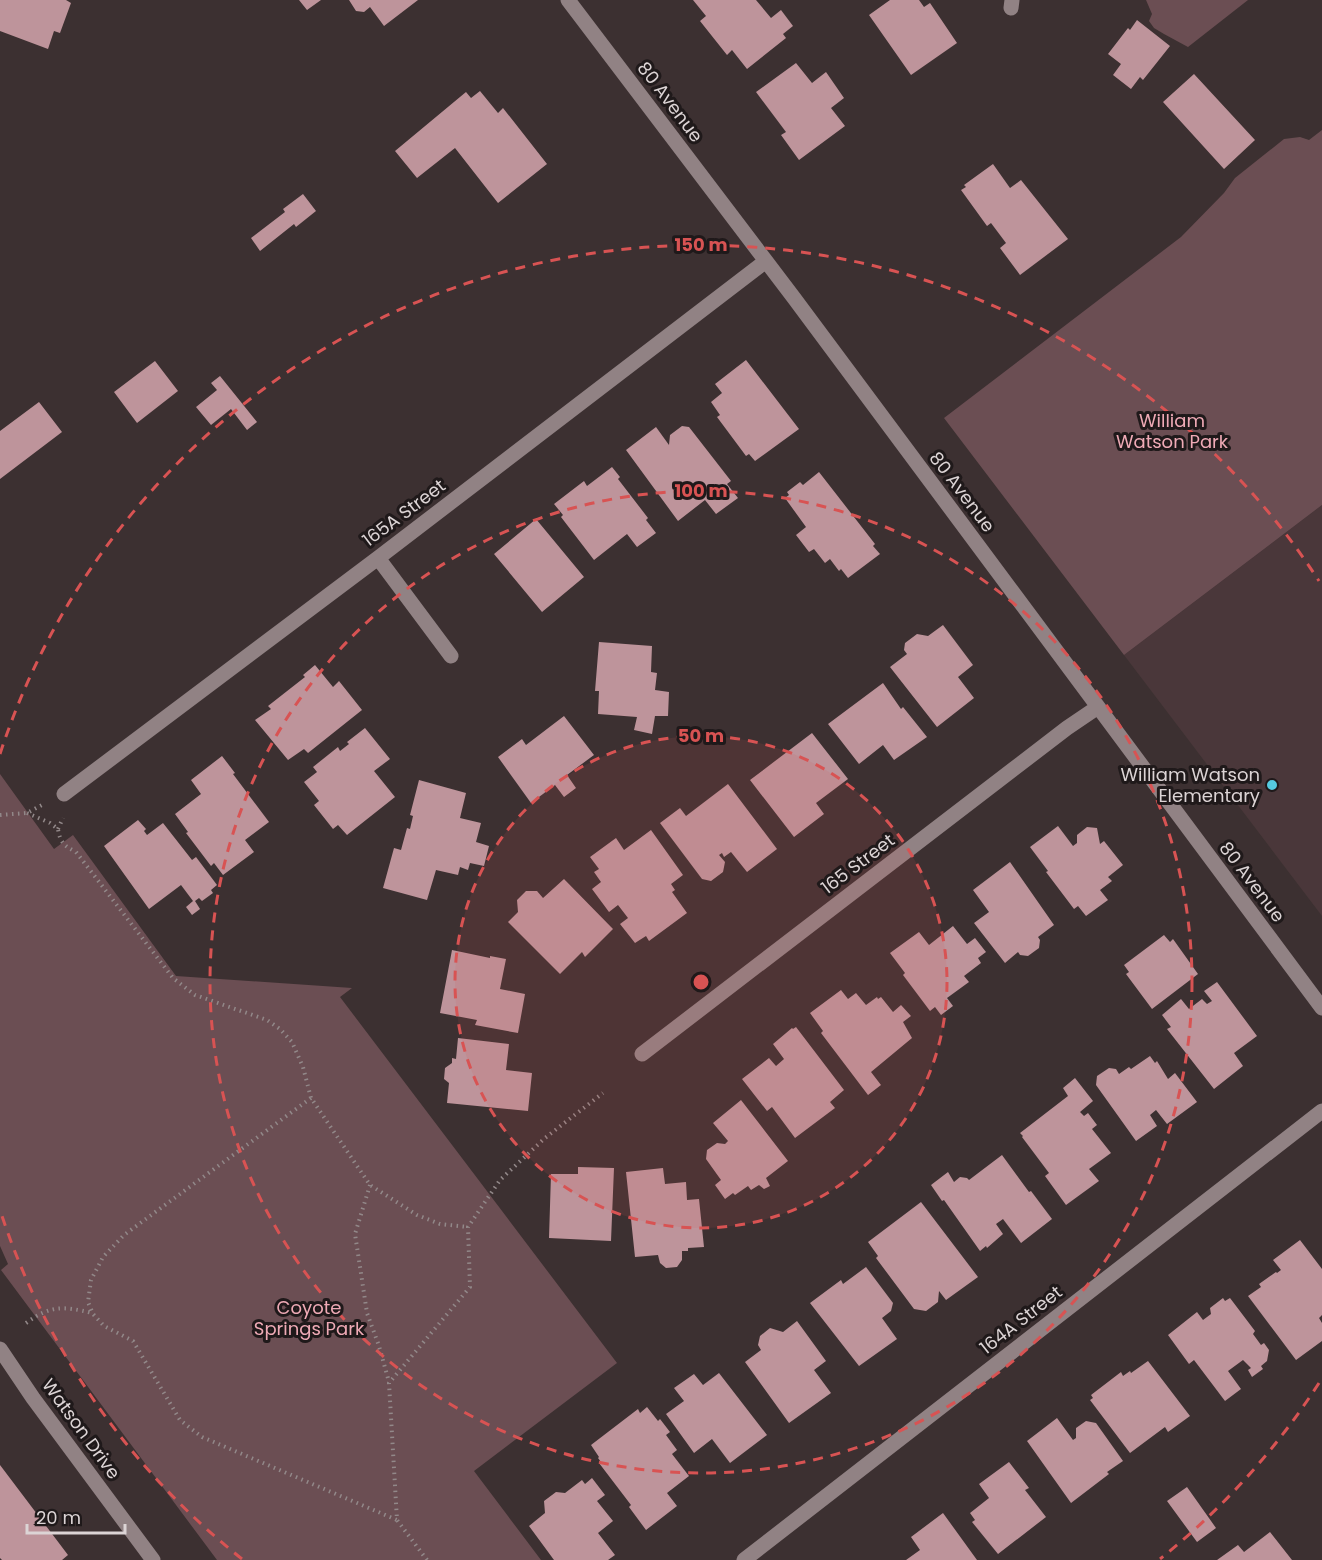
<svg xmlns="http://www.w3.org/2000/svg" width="1322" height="1560" viewBox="0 0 1322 1560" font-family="Poppins,sans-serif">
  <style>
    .built { fill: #4a373a }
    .green { fill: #6b4e53 }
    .building { fill: #be949b }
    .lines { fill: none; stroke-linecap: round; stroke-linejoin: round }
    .path { stroke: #928889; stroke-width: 4; stroke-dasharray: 1.5 4.5; stroke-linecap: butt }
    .minor { stroke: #918284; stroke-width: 15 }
    .ring { fill: none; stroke: #d85353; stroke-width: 3; stroke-dasharray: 10 8 }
    .poi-dot { fill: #55cae0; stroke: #1f191a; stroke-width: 2 }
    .labels { text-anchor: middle; stroke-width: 6; stroke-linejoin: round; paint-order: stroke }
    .street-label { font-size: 18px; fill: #dcd4d5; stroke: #1f191a }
    .park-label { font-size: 18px; fill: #efaab6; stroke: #1f191a }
    .poi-label { font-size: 18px; fill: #dcd4d5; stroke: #1f191a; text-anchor: end }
    .centre { fill: #d85353; stroke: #1f191a; stroke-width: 3 }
    .ring-label { font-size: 18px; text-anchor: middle; font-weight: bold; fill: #d85353; stroke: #1f191a; stroke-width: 6; stroke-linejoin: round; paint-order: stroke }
  </style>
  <rect width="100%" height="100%" fill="#3c3031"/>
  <path class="built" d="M1322,505V916L1124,655Z"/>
  <path class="green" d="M1146,0H1248L1188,47L1164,34L1154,28L1149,21L1152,14Z
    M1322,130V505L1124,655L944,418L1181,237L1224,193L1235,178L1284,139L1300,137L1309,140Z
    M0,774L54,849L73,835L176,976L352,988L340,997L617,1363L474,1471L541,1560H217L1,1270L8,1264L0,1246Z"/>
  <path class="building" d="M0,0H66L71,3L60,33L54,31L48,49L0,31Z
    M299,0H321L307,10Z
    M349,0H418L384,26L370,7L364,12L356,11Z
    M693,0H756L771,18L781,10L793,26L783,34L786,38L747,69L732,50L727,55L700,21L706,16Z
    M890,0H919L924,7L930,3L957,43L911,75L869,15Z
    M1137,20L1170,46L1143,80L1140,77L1131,89L1113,75L1121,64L1108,54L1128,28L1130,30Z
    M796,63L812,83L826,72L844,98L831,108L845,126L799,160L781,135L786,132L756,92Z
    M1194,74L1255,140L1224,169L1163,102Z
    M480,91L498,113L503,108L547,164L498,203L455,148L417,178L395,151L466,92L471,98Z
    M993,164L1010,188L1021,180L1068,239L1020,275L1000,248L1006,243L991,223L987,226L961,190L966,187L964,185Z
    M303,194L316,211L296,227L294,224L260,251L251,238L285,212L283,209Z
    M746,360L799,429L755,461L749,454L746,456L717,417L720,415L711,402L722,393L715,384Z
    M155,361L178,391L137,423L114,392Z
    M220,376L257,422L247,430L231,409L211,425L196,407L217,390L211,383Z
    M39,402L62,432L0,479V431Z
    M682,426L689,427L731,481L727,484L738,498L716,514L705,500L678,521L626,450L656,427L669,445L670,435Z
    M612,467L620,477L618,479L648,518L646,520L656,533L637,547L627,534L594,560L561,517L563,515L554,504L584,481L587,486Z
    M819,472L875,544L873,546L880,554L848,578L841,569L839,571L830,559L825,563L814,549L809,552L796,535L806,527L785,498L789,495L787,492L800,482L803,485Z
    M536,519L584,577L542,612L494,554Z
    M943,625L973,665L958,677L974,698L937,727L890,667L907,654L904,650L905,643L917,634L928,636Z
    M599,642L652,646L651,672L657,673L655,690L669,692L668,716H655L652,734L634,730L637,717L598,714L599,691H595Z
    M315,665L333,687L339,681L362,710L308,753L304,749L288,760L255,720L271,709L268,706L305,677L303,675Z
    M883,683L901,709L903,707L927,737L894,760L883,745L859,764L828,724Z
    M564,716L594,755L567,775L576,788L564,797L555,785L531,803L498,757L522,739L526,745Z
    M365,728L390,759L374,771L395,797L347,835L338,825L333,829L314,805L319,801L304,782L317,772L313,767L338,747L340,751L349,744L347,742Z
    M812,733L848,779L816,803L824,814L794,837L750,780Z
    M222,756L235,773L233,774L269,822L245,840L254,852L223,875L214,863L211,866L186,833L188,832L175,814L201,794L191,780Z
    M419,780L466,793L460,818L481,823L476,842L489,846L484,866L470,863L468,870L460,867L458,875L436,870L427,900L383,888L394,848L401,850L407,828L410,829L413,816L410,815Z
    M728,784L777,849L747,872L731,852L724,857L722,853L719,855L725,862L723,872L711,881L702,879L660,823L680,808L686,816Z
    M138,820L146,829L144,831L147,835L163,823L192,860L196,857L217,885L211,890L213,893L202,901L199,898L195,901L200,909L192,915L186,907L193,901L181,885L149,909L104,846Z
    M1058,826L1073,846L1077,843V835L1087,827L1097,828L1100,844L1104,841L1123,865L1108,877L1112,881L1100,890L1108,900L1086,916L1078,906L1074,909L1046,872L1048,871L1030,847Z
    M651,830L683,875L671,884L675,890L672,892L687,913L649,941L646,936L635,943L620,924L628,918L618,905L609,912L592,889L601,882L594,872L599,869L590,857L616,838L624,850Z
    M1010,862L1054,925L1038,937L1040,940L1039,948L1028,956L1020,955L1018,952L1005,963L974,923L989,912L973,890Z
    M564,879L613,929L585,957L582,952L560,974L508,922L518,912L517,900L526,891H537L543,898Z
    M953,926L967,944L975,938L986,952L978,958L981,963L964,976L969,982L947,998L953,1006L941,1015L935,1007L930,1011L903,975L905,973L890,953L919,932L929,945Z
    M1164,935L1170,942L1173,939L1198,974L1152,1009L1126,974L1129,972L1124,965Z
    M452,950L490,958V956L506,959L500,989L525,994L518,1033L475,1025L477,1020L440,1013Z
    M1217,982L1257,1036L1234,1053L1243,1066L1214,1089L1167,1029L1171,1027L1162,1015L1181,999L1189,1009L1202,999L1207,1004L1212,1001L1204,991Z
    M841,990L848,999L856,993L866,1005L877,997L878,999L881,997L893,1012L901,1005L911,1016L903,1022L912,1038L871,1072L881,1085L868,1095L821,1033L823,1031L810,1013Z
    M796,1027L844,1090L830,1102L835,1108L795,1138L772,1107L767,1111L742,1079L769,1058L776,1066L784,1059L773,1044L792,1028L793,1029Z
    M458,1038L509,1044L506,1070L532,1073L528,1111L447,1103L449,1083L444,1079L445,1068L452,1063V1058L456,1059Z
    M1150,1056L1155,1063L1157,1061L1168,1079L1175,1073L1197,1102L1167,1124L1156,1110L1150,1115L1157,1126L1136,1141L1096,1085L1097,1076L1109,1068L1116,1069L1119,1074L1129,1067L1131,1069Z
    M1075,1078L1093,1101L1080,1112L1084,1116L1088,1113L1097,1125L1092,1129L1111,1153L1089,1169L1099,1181L1066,1205L1045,1176L1049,1173L1022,1137L1023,1136L1020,1133L1068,1096L1063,1088Z
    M741,1100L788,1161L766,1178L770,1186L764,1189L759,1185L751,1190L748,1186L735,1195L733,1193L725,1199L715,1185L721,1180L706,1159L707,1150L717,1143L725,1144L728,1141L713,1123Z
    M1002,1155L1029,1192L1031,1191L1052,1219L1021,1243L1003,1219L996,1224L1003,1234L987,1248L986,1246L980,1251L944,1200L942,1201L931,1185L948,1172L954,1182L960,1177L967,1178L969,1180Z
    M578,1167L614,1168L611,1241L549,1238L551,1174H578Z
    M663,1168L665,1184L686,1182L687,1200L699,1199L704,1247L688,1248V1251H682V1260L677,1267L666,1268L660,1263L658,1255L635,1257L626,1172Z
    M921,1202L978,1277L946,1300L939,1291L938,1302L926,1311L914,1309L876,1258L878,1256L868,1242Z
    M1300,1240L1322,1269V1315L1319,1318L1322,1323V1341L1296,1360L1248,1296L1261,1287L1259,1284L1276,1272L1277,1273L1281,1270L1273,1260Z
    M866,1267L893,1303L891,1311L882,1318L897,1339L859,1366L810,1303L841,1280L843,1284Z
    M1223,1298L1225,1301L1230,1298L1255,1331L1253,1334L1261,1345L1264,1343L1269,1350L1267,1361L1261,1366L1263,1369L1252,1377L1248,1370L1251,1368L1243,1360L1228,1371L1241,1389L1225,1401L1194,1360L1189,1364L1168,1335L1197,1312L1203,1320L1211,1314L1210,1308Z
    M797,1321L826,1361L814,1370L831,1393L789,1423L745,1362L761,1350L758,1345L760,1336L770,1328L783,1332Z
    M1148,1361L1190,1416L1168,1432L1165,1427L1130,1453L1090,1400L1093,1398L1091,1395L1121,1372L1123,1376L1130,1371L1131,1373Z
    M719,1373L767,1435L730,1463L712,1439L694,1453L666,1414L684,1401L674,1388L694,1374L703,1385Z
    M647,1407L658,1421L660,1419L670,1432L666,1435L677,1450L672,1454L689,1476L667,1493L677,1506L646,1530L629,1507L631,1505L599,1463L601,1462L598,1458L599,1457L591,1445L638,1409L640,1413Z
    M1057,1418L1073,1440L1076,1438V1428L1086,1421L1096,1423L1123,1461L1107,1472L1109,1474L1071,1503L1027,1441Z
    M1009,1462L1029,1488L1025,1490L1046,1517L998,1554L972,1522L975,1520L970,1513L989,1498L979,1484Z
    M0,1465L68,1555L62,1560H2L0,1558Z
    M592,1478L605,1495L597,1501L613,1521L598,1533L615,1555L608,1560H554L529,1526L545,1513L544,1501L556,1492L565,1493L582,1480L585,1484Z
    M1187,1487L1216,1528L1197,1542L1167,1501Z
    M943,1513L977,1560H906L920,1550L911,1537Z
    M1270,1532L1292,1560H1217L1238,1545L1244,1552Z"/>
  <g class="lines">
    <path class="path" d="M27,813L50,823L58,829C60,842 64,846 76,852L173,978L195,995L267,1020L280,1029L292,1042L303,1067L311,1098L370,1185L417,1215L440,1224L468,1227
      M0,815L27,813L42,805
      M58,829L63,818
      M311,1098L124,1235L103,1257L91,1280L88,1302L93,1314L104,1326L133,1341L180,1420L202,1437L397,1520
      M370,1185L355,1234L367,1313L379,1346L389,1382
      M26,1323C51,1305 63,1306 92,1313
      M427,1560L397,1520L389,1383L470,1287L468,1227L500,1180L545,1138L603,1093"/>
    <path class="minor" d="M568,0L794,298L1322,1008
      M1011,8L1012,0
      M378,558L451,656
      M64,794L378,558L766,261
      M642,1054L1067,728L1098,707
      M0,1349L33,1398L153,1560
      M744,1560L1322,1111"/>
  </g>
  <circle cx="701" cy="982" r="246" fill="#d85353" fill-opacity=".12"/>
  <g class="ring">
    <circle cx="701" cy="982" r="246"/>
    <circle cx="701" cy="982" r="491"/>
    <path d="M1319 1383A737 737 0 0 1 1160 1559M242 1559A737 737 0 0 1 0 1210M0 754A737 737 0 0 1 1319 581"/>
  </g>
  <circle class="poi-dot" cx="1272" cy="785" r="6"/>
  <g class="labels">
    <g class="street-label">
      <text transform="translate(670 102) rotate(53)" y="6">80 Avenue</text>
      <text transform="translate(962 492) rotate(53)" y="6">80 Avenue</text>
      <text transform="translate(404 513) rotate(-37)" y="6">165A Street</text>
      <text transform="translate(858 864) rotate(-37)" y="6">165 Street</text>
      <text transform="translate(1252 882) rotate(53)" y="6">80 Avenue</text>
      <text transform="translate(1021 1320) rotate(-38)" y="6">164A Street</text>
      <text transform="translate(81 1429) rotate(54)" y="6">Watson Drive</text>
    </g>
    <g class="park-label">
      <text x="1172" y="427">William<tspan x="1172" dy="21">Watson Park</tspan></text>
      <text x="309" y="1314">Coyote<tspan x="309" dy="21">Springs Park</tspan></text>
    </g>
    <g class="poi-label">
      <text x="1260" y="781">William Watson<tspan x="1260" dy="21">Elementary</tspan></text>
    </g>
  </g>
  <circle cx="701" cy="982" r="9" class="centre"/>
  <g class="ring-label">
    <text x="701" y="251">150 m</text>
    <text x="701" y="497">100 m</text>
    <text x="701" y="742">50 m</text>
  </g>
  <path d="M27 1524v9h98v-9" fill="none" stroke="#dcd4d5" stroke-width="3"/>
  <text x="36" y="1524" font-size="18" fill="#dcd4d5" stroke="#1f191a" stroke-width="4.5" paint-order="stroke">20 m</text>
</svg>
